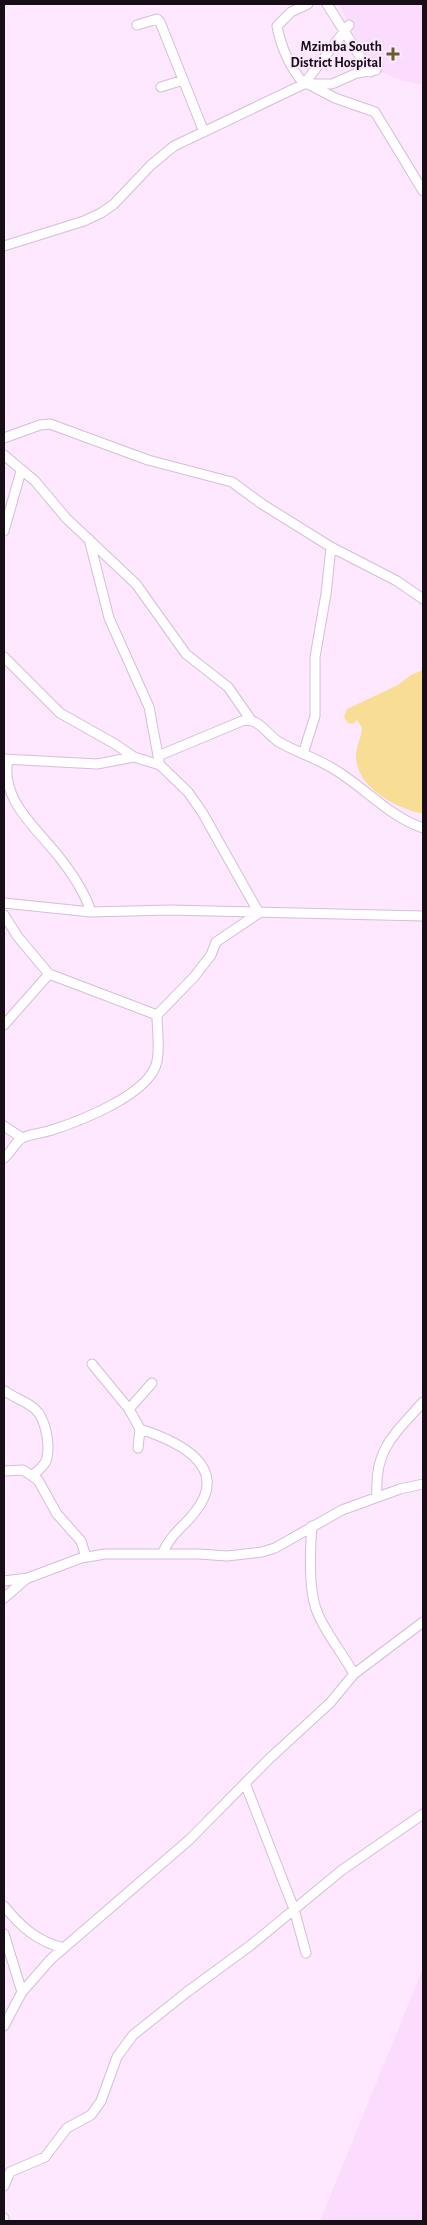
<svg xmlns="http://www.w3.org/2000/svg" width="427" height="2225" viewBox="0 0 427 2225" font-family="'Alegreya Sans',sans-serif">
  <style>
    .built { fill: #fcdcfe }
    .green { fill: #f7de94 }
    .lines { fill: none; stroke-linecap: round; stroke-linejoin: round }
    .minor-casing { stroke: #d7bdd9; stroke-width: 11 }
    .minor { stroke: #fff; stroke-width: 9 }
    .poi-dot { fill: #6d5d2a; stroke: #fde8ff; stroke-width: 2 }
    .labels { text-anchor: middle; stroke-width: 4; stroke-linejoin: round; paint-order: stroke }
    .poi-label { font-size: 14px; font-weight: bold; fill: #170e18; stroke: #fde8ff; text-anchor: end }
  </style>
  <rect width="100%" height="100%" fill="#fde8ff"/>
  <path class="built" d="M339,4H423V85L400,80L376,70L368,63Z
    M423,1968V2221H320Z"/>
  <path class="green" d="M423,670V814C397,808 358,789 356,758C355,748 362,737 362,728L357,720L353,724L348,723L344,717L347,709L398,685L411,675Z"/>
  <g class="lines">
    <defs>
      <path id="minor" d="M308,4L291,12L277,26C281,48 290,67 304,84H332L357,73L376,70
        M327,4L370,72
        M137,25L157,19L160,22L204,132
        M310,85L335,98L375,112L423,191
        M161,87L183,80
        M4,246L84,221L101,213L114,204L151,165L174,146L304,84L349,25
        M4,438L40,425L50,424L148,460L232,482L262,504L331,547L397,581L423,599
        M4,455L35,481L66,518L136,584L186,654L228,687L251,720
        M4,531L21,471
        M89,539L109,618L149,707L159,761
        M4,657L60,713L115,744L134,757L160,765L188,792L202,812L259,913L216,942L211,955L194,977L157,1015L49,974L18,937L4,915
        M303,754L315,716V657L326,594L331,547
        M158,756L242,721C258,716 267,735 279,742C298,753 319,759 337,771C366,789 390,817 423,828
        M4,759L97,764L134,757
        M8,760C0,798 34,826 55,852C70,870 84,890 91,912
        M4,903L91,912L169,910L423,916
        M4,1025L49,974
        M4,1126L22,1138
        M4,1158C11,1153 15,1142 22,1138C30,1134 43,1133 52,1130C80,1121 151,1094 157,1061C160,1046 157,1030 157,1015
        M92,1364L129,1409
        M152,1383L129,1409L140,1429C177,1441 232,1466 195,1512C182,1529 172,1532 162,1554
        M5,1391C14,1398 26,1401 35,1409C46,1419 51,1447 46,1461C43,1467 38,1471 33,1475
        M138,1448L140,1429
        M4,1471L23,1470L38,1480L57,1514L81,1541L86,1557
        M377,1496C374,1449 394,1435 423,1402
        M312,1526C310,1551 308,1592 318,1614C327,1635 343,1654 354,1674
        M4,1581L28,1578L81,1558L105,1554H199L227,1556L262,1552L275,1548L342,1510L400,1489L423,1484
        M4,1598L26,1579
        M245,1783L294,1909L306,1953
        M4,1906C21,1927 38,1942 64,1948
        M4,1934L22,1992
        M4,2026L22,1992L51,1959L189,1840L269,1759L330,1703L354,1674L423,1622
        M4,2186L10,2172L45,2157L67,2128L91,2115L101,2101L117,2057L133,2035L187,1992L251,1945L342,1870L423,1814
        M4,2218V2221"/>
    </defs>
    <use href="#minor" class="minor-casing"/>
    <use href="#minor" class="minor"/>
  </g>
  <path class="poi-dot" d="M390.5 46.5h5v5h5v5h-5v5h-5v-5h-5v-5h5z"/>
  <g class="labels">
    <g class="poi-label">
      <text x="382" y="51">Mzimba South<tspan x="382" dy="16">District Hospital</tspan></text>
    </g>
  </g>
  <rect width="427" height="2225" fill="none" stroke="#170e18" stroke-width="10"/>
</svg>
